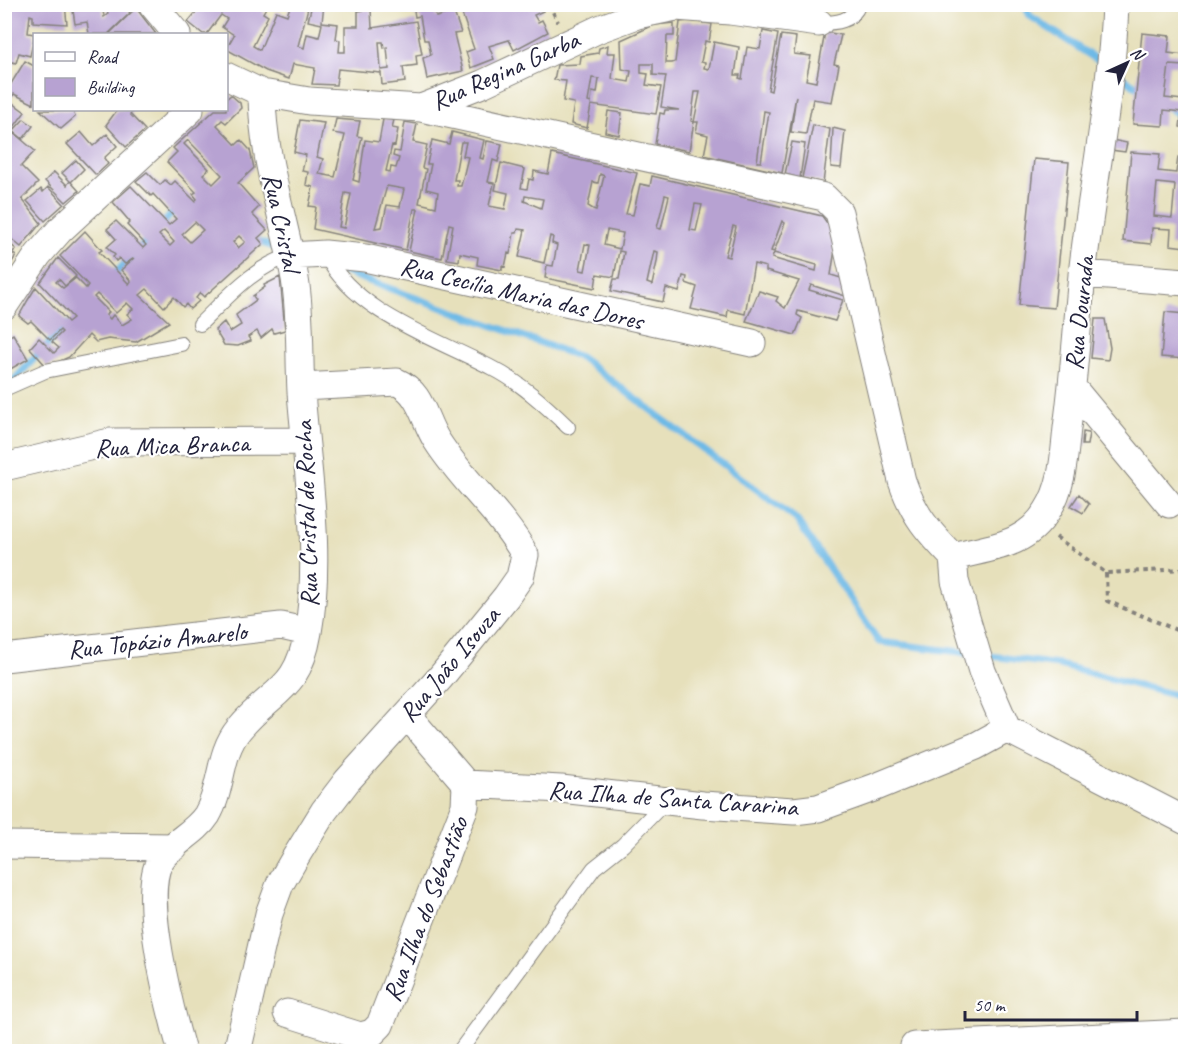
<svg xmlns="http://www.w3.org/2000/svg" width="1190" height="1056" viewBox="0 0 1190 1056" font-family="Caveat,sans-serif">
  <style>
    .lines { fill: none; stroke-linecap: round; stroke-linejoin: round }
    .stream { stroke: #6db9e6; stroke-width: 7 }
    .building { fill: #b7a2d2; fill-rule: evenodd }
    .service-casing { stroke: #84817b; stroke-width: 16 }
    .minor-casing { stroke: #84817b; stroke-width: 29 }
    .path { stroke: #84817b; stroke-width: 4; stroke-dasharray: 4.5 4.5; stroke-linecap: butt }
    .service { stroke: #fff; stroke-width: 14 }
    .minor { stroke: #fff; stroke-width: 27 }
    .labels { text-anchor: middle; stroke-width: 4.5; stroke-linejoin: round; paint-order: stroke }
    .street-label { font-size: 26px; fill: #22223b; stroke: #fff }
  </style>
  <rect width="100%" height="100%" fill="#fff"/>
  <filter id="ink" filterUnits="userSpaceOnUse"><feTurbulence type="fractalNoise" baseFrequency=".0167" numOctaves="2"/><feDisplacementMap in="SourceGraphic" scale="12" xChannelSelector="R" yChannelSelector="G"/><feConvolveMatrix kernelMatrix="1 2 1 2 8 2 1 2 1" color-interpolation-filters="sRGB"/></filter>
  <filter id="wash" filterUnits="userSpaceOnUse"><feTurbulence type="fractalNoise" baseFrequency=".008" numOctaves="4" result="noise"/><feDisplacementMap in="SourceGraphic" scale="24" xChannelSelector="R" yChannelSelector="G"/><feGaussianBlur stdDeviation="1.35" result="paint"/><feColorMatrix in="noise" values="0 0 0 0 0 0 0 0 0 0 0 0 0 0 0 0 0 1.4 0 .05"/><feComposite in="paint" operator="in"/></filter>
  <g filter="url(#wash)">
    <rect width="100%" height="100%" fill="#e6e0bb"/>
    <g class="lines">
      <path class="stream" d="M1024,4L1030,16L1105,65
        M1116,73L1142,90
        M1166,106L1186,119
        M160,227L174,211L178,213
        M256,241L282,250
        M341,271L580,357L796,519L879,642L969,653
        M112,277L150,237
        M13,381L67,324
        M983,655L1059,665L1186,698"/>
    </g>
    <g id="blocks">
      <path class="building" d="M4,4H65L67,24L33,22V16L30,15L28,33L34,34V39L30,56L19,53L16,63L4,60Z
        M72,4H102L104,17L108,14L106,4H124L130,13L108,34H89L87,22L75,24Z
        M190,4H268L263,13L268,16L253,46L260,50L276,11L287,15L291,4H309L298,46L304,48L307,34L319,37L322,24L308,21L312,4H324L322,22L338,24L336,39L340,40L339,52H345V26H358V11L371,9L372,28L416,21L422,54L416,55L417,65L403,67L405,82L382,85L381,73L338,69L336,85L312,84L315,68L293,64L289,79L266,71L226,49L234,35L222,27L227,19L221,15L207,34H203L188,22L197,11ZM379,42H383L384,48L387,47L389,69L381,70Z
        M413,4H433L436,17L454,12L461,33L454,34L463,71L427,79L423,58L431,55L428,40H424L420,16L415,17Z
        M436,4H540L543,11L534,15L538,22L542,20L548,32L514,50L509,40L489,46L494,59L471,68L466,52L474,49L459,5L438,11Z
        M136,8L156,34H109Z
        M689,21L712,24L709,42L705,41L701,62L705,63L704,68L709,69L714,42L739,47L735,75H740L739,78L742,79L747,47L760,49L763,31L778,34L768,90L771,91L781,35L796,37L794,54L811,56L806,80L816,82L825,32L841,35L834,64L839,65L832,102L813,99L806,134L791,132L796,96L782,173L704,155L708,135L696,132L698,122H694L700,92H695L691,121L694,122L689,151L655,144L660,113L664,114L665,110H679L661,107L666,76L653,75V64H641V73L648,74L646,85L661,87L656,114L591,105L587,128L571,124L574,103L563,101L566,81L554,80L557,65L580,64L581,56L598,53L599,48L608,45L607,53H615L612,79L629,82L631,71L622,69L621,40L654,25L674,23V36H667L666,63H672L675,62L680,22ZM592,78L599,79L597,93L592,92L591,103L588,102ZM764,111L769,112L761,162H757Z
        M1142,33L1170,36L1168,53L1185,55V66L1169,65L1165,98L1183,100L1185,92V128L1180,127L1182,112L1164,110L1163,126L1133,124Z
        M25,61L34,66V104L14,94L10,99L4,95Z
        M231,95L240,103L241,108L226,123L222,120L217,125L236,145L241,140L250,150L254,168L238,183L259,207L252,214L267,230L258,238L263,244L204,297L200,293L196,298L199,301L190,309L186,304L183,307L174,297L164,307L147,289L140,295L169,322L136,342L108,339L96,342L89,335L69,357L47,367L30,348L39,338L54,353L59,348L52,342L62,332L60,330L50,340L31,321L28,323L19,316L28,300L36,287L68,322L73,318L40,283L58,258L76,276L65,286L59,279L56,282L63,288L76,278L86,288L88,285L60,256L85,231L102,250L99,252L129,284L131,281L121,270L134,258L125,264L119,258L116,261L113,257L115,255L107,247L116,239L107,229L116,221L143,248L146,245L127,225L130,222L113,202L131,186L169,225L176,219L153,194L151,196L136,181L147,172L160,185L165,180L171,185L175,181L195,201L197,199L193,194L196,192L167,162L177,152L173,148L215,110H226V99ZM188,140L222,175L213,184L203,174L209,169L184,144ZM195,222L203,230L190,242L182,234ZM164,231L174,242L170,246L159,235ZM239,236L245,242L238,248L233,242ZM97,294L116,313L127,303L133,309L127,314L132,319L122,325L113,315L110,319L106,315L109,312L94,297Z
        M6,98L25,112L11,131L4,126Z
        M40,110H73L75,117L61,129Z
        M117,110H135L130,114L145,130L126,147L106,125Z
        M608,111L622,113L619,135L605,132Z
        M24,119L33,126L23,139L13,131Z
        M336,119L360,121L357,136L362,137L353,180L359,182L365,140L379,142L383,119L394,120L392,128L398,129L395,146L392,145L386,171L390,172L391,167L396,168L399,158L393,156L394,151L400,152L405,122L417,124L413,142L427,145L422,168L426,169L419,203L436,207L438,192L426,189L431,164H427L432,140L449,144L452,132L484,140L480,158L483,159L487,141L502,144L498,162L493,160L488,182L494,183L489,206L505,209L508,193L495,190L501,163L525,169L521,188L527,189L529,179L533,180L534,171L548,174L552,154L637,173L626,214L633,215L640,184L650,186L652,176L822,216L837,237L831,275L841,278L845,296L811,285L809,290L843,300L835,321L798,311L797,315L802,318L795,335L746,321L759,291L778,297L776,301L785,308L799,281L766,271V267L754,264L745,314L728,310L727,317L691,309L697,287L686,283L687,277L683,276L679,292L666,288L663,302L611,291L614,279H619L624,252L619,251L614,277L597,274L595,288L545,278L547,265L553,266L557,245L552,243L553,237L550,236L544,263L519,257L525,230L518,229L517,233H514L510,254L508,253L505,267L502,266V270L477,265L478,257L460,253L459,261L447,259L453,225L449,224L442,258L409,251L418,209H414L406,250L313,229L316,207L309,206L313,187L306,185L308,172L302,171L306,155L294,152L300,120L324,123L317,157L323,159L319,174L335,177L345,135L333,133ZM461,142H466L463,156L468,157L461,186H457L458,180H454ZM600,174L604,176L596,210L593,209L588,206L593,182L598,183ZM387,186L404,189L400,207L387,205L382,227L375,228ZM345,193L351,194L344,228L339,227ZM665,195L669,196L661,229L657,228ZM525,196L543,199L541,208L524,201ZM695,204L702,205L696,231L690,230ZM782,221L785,223L774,252L771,251ZM733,226L736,227L729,257L725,256ZM607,230L623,233L620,249L604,245ZM585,244L590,245L585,271L580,270ZM654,251L658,252L657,262L652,285L647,283ZM774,253L817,265L816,271L772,258Z
        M813,125L830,129L823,183L802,178Z
        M833,128L845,131L841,168L831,167Z
        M81,132L93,146L107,134L117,146L104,158L108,164L96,175L67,144Z
        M14,133L35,151L21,166L38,183L22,199L41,223L21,247L4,233V144Z
        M1112,140L1127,143L1125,152L1111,150Z
        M792,142L805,144L800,178L785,174Z
        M1131,152L1160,154L1158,171L1176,173L1178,157H1185V247L1170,245L1171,229L1152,228L1151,244L1123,241ZM1157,183L1175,185L1172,218L1154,216Z
        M1034,159L1069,162L1054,308L1019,305Z
        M76,160L84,169L71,182L79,191L66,202L45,181L54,172L67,185L70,181L62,173Z
        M48,187L64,204L45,221L27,201L41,189L43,192Z
        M4,239L16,249L12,253L16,256L4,274Z
        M280,277L285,330L274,333L272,329L261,338L257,331L248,337L251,341L238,346L224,345L215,330L224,322L230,332L241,325L236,315L256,300L253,296L265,287L264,285Z
        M1165,312L1185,314V359L1161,357Z
        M1095,319H1105L1110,348L1108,360L1091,358Z
        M13,334L28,359L7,371L4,366V340Z
        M1083,432L1089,433L1087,445H1082Z
        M1079,494L1089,504L1083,513L1071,506Z"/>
    </g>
  </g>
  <g filter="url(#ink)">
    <use href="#blocks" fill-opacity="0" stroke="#84817b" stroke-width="1.5"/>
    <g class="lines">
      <defs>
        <path id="service" d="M819,23C836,23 852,22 859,4
          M325,254C355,313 437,339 492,368C520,382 545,405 568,427
          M200,324C227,298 253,267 290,256
          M4,389L45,371L181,344
          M459,1052L594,868L623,845L666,801"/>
        <path id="minor" d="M152,4L177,34
          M226,76L262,93L309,101L421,108L482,84L599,29L637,15L676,7L730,11L819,23
          M421,108L824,197L839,212L902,481C914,516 928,531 953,557
          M290,256L325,254L365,258L752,343
          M1082,274L1186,282
          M4,306L38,255L60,230L190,110
          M1072,387L1169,504
          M4,467L110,442L305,441
          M953,557C990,547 1025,547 1047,511C1063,487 1064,456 1067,428C1074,377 1077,326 1082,275C1092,185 1112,95 1115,4
          M953,557L955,581L982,671L1007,729L1186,821
          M4,658L281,626L308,632
          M466,784L561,789L703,805L794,811L818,808L876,787L976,746L1007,729
          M4,845L174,847
          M287,1013L360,1036L372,1033L380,1025L465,806L466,784L407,715
          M914,1046L1186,1033
          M182,1052C171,1013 140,895 160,861C170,843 195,834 207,815C223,788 218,754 239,729C272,689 298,692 308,632C322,554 307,470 301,392C299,355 301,316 295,279C284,217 262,156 262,93
          M237,1052L269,914L280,884L295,858L324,811L347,781L440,678L506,597L520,577L525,555C502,513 463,482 437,441C423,419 422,393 397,382L301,387"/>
      </defs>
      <use href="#service" class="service-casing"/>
      <use href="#minor" class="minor-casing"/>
      <path class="path" d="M549,4L558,22
        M1056,537L1106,573L1186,569
        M1106,573L1107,601L1186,634"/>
      <use href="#service" class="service"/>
      <use href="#minor" class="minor"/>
    </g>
  </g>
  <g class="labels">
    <g class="street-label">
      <text transform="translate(505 70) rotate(-24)" y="9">Rua Regina Garba</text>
      <text transform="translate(282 222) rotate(78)" y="9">Rua Cristal</text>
      <text transform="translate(522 293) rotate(13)" y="9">Rua Cecília Maria das Dores</text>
      <text transform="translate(1079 313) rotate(-84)" y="9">Rua Dourada</text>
      <text transform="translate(172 445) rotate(-2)" y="9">Rua Mica Branca</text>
      <text transform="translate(306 514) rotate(-92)" y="9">Rua Cristal de Rocha</text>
      <text transform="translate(157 640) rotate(-6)" y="9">Rua Topázio Amarelo</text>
      <text transform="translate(449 664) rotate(-50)" y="9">Rua João Isouza</text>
      <text transform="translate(673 798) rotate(4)" y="9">Rua Ilha de Santa Cararina</text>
      <text transform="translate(425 909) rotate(-69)" y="9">Rua Ilha do Sebastião</text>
    </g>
  </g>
  <rect width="1190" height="1056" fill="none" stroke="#fff" stroke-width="24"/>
  <rect x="33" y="33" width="195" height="78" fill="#ffffff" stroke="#a7a7b1" stroke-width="1.5"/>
  <rect x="45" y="52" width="30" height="9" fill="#ffffff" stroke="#a7a7b1" stroke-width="1.5"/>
  <text x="87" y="63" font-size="18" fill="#22223b">Road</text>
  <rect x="45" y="78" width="30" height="18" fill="#b7a2d2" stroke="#a7a7b1" stroke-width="1.5"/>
  <text x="87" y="93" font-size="18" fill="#22223b">Building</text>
  <g transform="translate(1127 63) rotate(45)" stroke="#ffffff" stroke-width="4.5" paint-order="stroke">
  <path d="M0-4.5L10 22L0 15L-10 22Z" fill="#22223b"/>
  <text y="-9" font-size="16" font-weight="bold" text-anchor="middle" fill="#22223b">N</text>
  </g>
  <path d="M965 1011v9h172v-9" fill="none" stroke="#22223b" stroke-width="3"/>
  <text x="974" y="1011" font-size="18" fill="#22223b" stroke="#ffffff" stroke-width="4.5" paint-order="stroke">50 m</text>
</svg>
